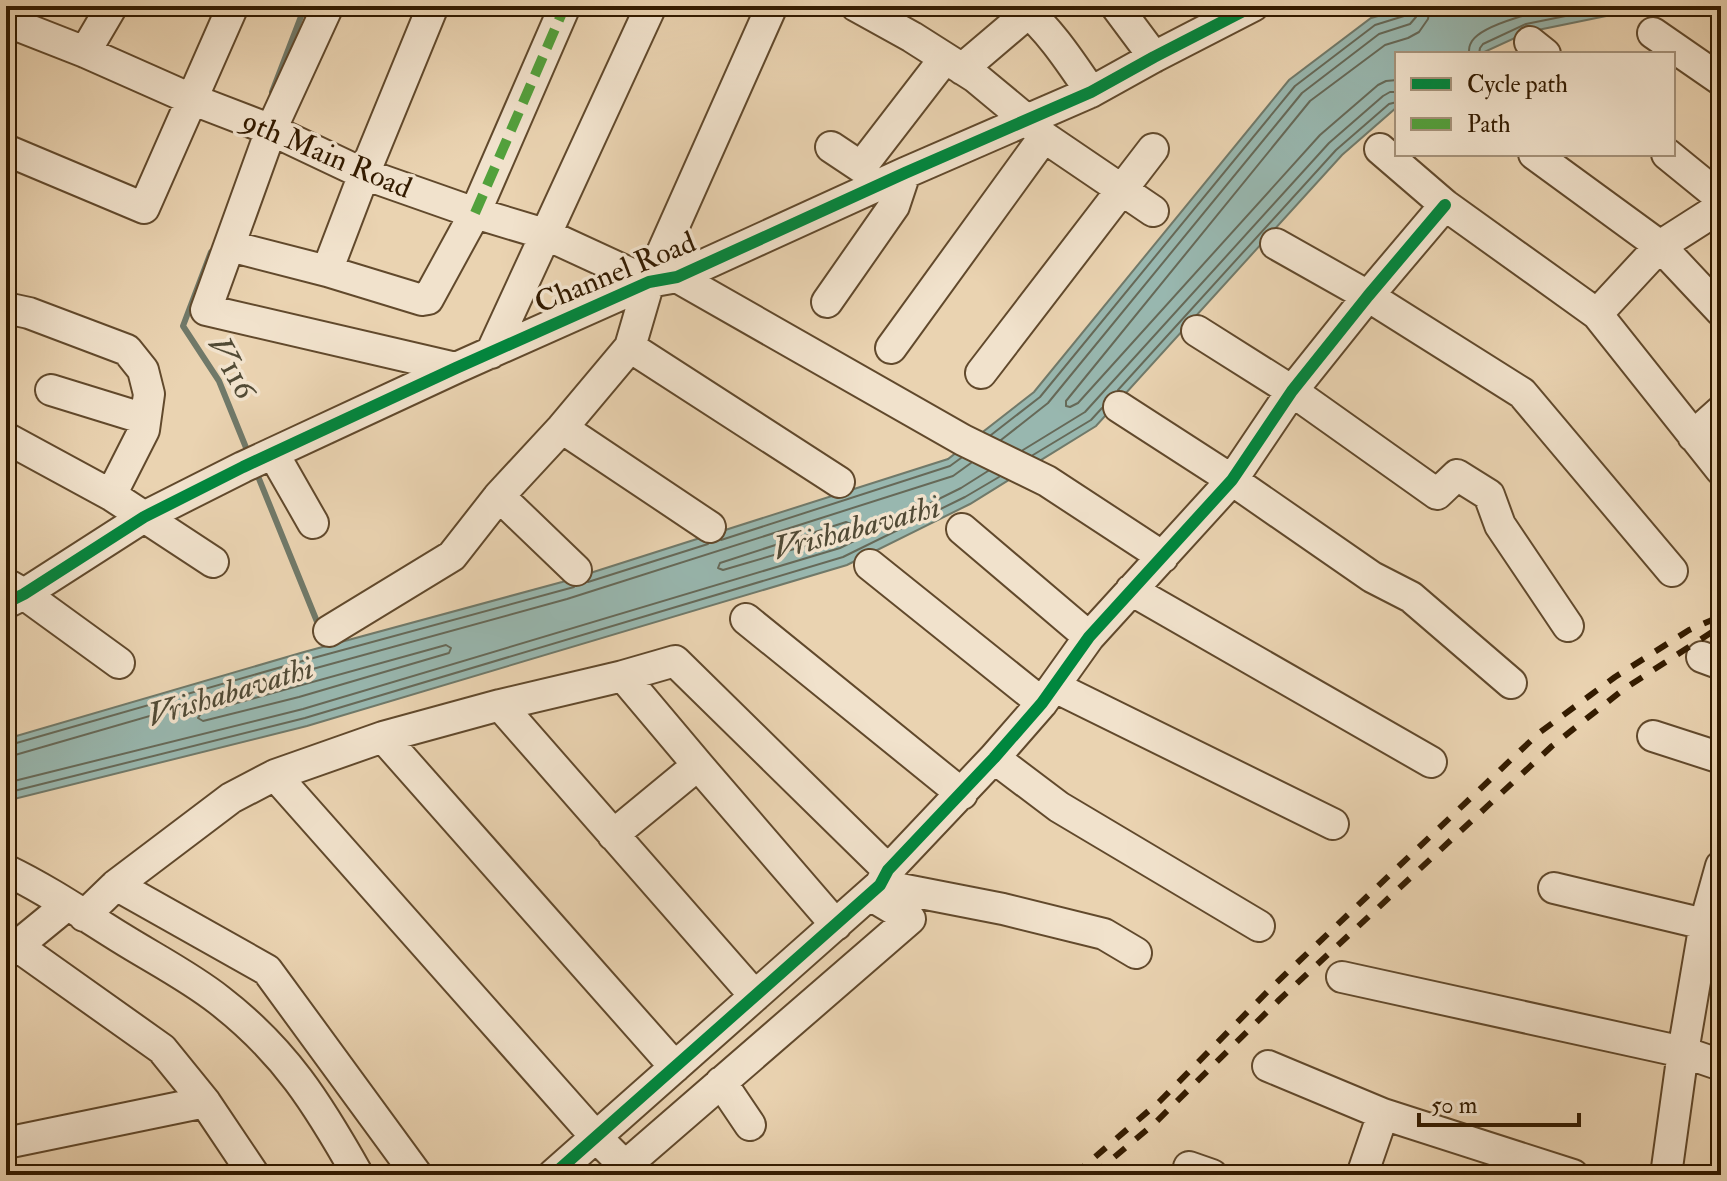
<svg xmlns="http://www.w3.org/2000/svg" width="1727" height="1181" viewBox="0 0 1727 1181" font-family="'IM FELL Double Pica',serif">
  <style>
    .water { fill: #98b7af; stroke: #707969; stroke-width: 2 }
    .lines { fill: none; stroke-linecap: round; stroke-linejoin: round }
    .shore { stroke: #666958; stroke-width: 2 }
    .stream { stroke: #707969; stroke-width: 6 }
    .minor-casing { stroke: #61492c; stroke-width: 34 }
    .minor { stroke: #f1e2cc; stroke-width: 30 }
    .rail { stroke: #331b00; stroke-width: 6; stroke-dasharray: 14 14; stroke-linecap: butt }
    .quiet { stroke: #52a13c; stroke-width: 10; stroke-dasharray: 20 10; stroke-linecap: butt }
    .cycleway-casing { stroke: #f1e2cc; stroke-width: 17 }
    .cycleway { stroke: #00873e; stroke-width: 12 }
    .labels { text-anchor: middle; stroke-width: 7; stroke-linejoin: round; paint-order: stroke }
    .street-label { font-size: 30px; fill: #331b00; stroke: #f1e2cc }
    .water-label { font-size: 32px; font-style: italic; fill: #514a35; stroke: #f1e2cc }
  </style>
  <rect width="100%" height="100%" fill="#ead3b1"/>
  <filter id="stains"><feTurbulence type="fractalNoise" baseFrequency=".0025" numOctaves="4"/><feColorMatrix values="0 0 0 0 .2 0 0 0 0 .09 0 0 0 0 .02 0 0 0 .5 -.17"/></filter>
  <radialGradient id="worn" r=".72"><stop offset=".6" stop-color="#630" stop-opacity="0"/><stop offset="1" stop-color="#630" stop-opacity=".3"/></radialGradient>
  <path class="water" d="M1413,6H1655L1528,32L1480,54H1397V107L1342,155L1096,426L970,504L847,565L307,726L6,801V739L304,652L562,582L948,459L1034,392L1289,80L1371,18Z"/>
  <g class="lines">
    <path class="shore" d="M1469,54C1469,48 1469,46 1472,41C1484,23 1544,10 1564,6
      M1479,54L1480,48L1483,44L1526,24L1615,6
      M1397,80L1386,81L1378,85L1320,135L1078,403L1070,407L1066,406V401L1310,101L1385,45L1408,38L1419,32L1428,19L1430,6
      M1118,390L1336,150L1389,104L1397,102
      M991,435L1040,397L1295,86L1375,25L1404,16L1408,12V6
      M1001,440L1048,403L1302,93L1379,34L1410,24L1416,17L1418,6
      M1023,450L1085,412L1329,143L1383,96L1390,92H1397
      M1033,455L1091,420L1102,408
      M846,522L851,524V529L835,537L723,570L718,568L720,563Z
      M721,540L950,466L961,458
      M588,582L708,544
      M446,645L451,648L449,653L299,697L203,721L198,718L201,713Z
      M6,746L306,660L574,587
      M6,756L15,755L309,670L567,599L953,476L971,463
      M6,783L303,709L840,548L961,488L988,471
      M6,793L305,718L843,557L965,497L999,477"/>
    <path class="stream" d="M272,92L305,6
      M211,252L183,326L219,381L249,455
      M255,469L320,629"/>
    <defs>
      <path id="minor" d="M328,6L271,130L206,310L456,368
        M856,6L912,37L975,77L1028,121L1044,137L1153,211
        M1019,6C1045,22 1074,67 1091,92
        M1116,6L1154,57
        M6,21L85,52L191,99L269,129L364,174L475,213L545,234L649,282
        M1653,33L1721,80
        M1530,42L1545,54
        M85,52L112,6
        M962,69L1029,12
        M831,147L861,167L945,58
        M1380,149L1445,205L1597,314L1721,470
        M6,150L144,208L233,6
        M1534,154L1660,246L1721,311
        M1667,154L1721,198
        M1276,244L1368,296L1522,393L1672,571
        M230,246L327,271L364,174L433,6
        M327,271L422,300L428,299L475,213L565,6
        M677,277L963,440L1047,481L1163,557
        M827,302L894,206L905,173
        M6,308L29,313L127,350L143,370L149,394L144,430L111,495
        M1597,314L1660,246L1721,207
        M1197,331L1292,391L1437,494L1457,475L1489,495L1500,525L1568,626
        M630,347L839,482
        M891,348L1044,137
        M491,353L651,6
        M981,373L1153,149
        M51,390L145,419
        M1119,407L1232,480L1372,577L1411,597L1511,683
        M562,428L710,527
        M1693,436L1721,411
        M6,438L111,495L213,562
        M273,453L313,523
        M499,496L576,570
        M962,529L1089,637
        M870,565L1042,703
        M10,586L24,594L119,663
        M1131,590L1431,762
        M6,603L24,594L144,517L243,467L456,368L649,282L677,277L905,173L1091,92L1154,57L1253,6
        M746,619L962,794
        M329,631L452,556L499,496L562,428L630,347L649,282L772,6
        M1702,657L1721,664
        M623,676L675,661L888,870
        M1055,687L1333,824
        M500,705L755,996
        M1653,736L1721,758
        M383,737L675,1067
        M994,758L1059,807L1259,926
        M275,775L596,1137L625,1166L617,1175
        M613,835L698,765
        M6,870C46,889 84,915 121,938C153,958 190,977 219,1000C285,1051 318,1104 358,1175
        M116,885L267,970L417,1175
        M880,885L1003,909L1104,934L1136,953
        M1554,888L1721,928
        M84,916L116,885L231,798L275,775L383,737L500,705L623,676L698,765L836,925
        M17,946L162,1049L205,1102L254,1175
        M6,953L17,946L67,905
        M1342,977L1683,1052L1721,1065
        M1268,1066L1383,1114L1573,1175
        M721,1082L750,1125
        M6,1143L205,1102
        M625,1166L910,919L870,895
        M1189,1167L1212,1175
        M553,1175L880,885L888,870L994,758L1042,703L1089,637L1232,480L1292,391L1368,296L1445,205
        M1362,1175L1383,1114
        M1666,1175L1683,1052L1705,923L1721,866"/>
    </defs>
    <use href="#minor" class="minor-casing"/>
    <use href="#minor" class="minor"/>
    <path class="rail" d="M1074,1175L1159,1102L1274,985L1539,733L1615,677L1689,630L1721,616
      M1093,1175L1155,1123L1279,1000L1552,746L1624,689L1712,632L1721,629"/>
    <path class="quiet" d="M475,213L565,6"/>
    <defs>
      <path id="cycleway" d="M6,603L24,594L144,517L243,467L456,368L649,282L677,277L905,173L1091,92L1154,57L1253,6
        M553,1175L880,885L888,870L994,758L1042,703L1089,637L1232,480L1292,391L1368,296L1445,205"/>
    </defs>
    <use href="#cycleway" class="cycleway-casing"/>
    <use href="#cycleway" class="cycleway"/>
  </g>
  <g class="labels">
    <g class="street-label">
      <text transform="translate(327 154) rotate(23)" y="10">9th Main Road</text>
      <text transform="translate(615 272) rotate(-22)" y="10">Channel Road</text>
    </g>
    <g class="water-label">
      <text transform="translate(233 367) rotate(61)" y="11">V116</text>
      <text transform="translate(856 527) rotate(-15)" y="11">Vrishabavathi</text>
      <text transform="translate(230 691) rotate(-17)" y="11">Vrishabavathi</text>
    </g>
  </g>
  <rect width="1727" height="1181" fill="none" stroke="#ead3b1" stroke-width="32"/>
  <rect x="8" y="8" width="1711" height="1165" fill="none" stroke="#331b00" stroke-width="4"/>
  <rect x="16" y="16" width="1695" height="1149" fill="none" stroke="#331b00" stroke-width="2"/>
  <rect x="1395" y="52" width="280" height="104" fill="#f1e2cc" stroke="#a5927a" stroke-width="2"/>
  <rect x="1411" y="78" width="40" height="12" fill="#00873e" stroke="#a5927a" stroke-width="2"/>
  <text x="1467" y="92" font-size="24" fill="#331b00">Cycle path</text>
  <rect x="1411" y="118" width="40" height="12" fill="#52a13c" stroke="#a5927a" stroke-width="2"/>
  <text x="1467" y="132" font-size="24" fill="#331b00">Path</text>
  <path d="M1419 1113v12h160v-12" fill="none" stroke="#331b00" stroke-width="4"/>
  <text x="1431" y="1113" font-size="24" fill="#331b00" stroke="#f1e2cc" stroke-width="6" paint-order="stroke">50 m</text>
  <rect width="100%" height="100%" filter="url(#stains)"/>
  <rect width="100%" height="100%" fill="url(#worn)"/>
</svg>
